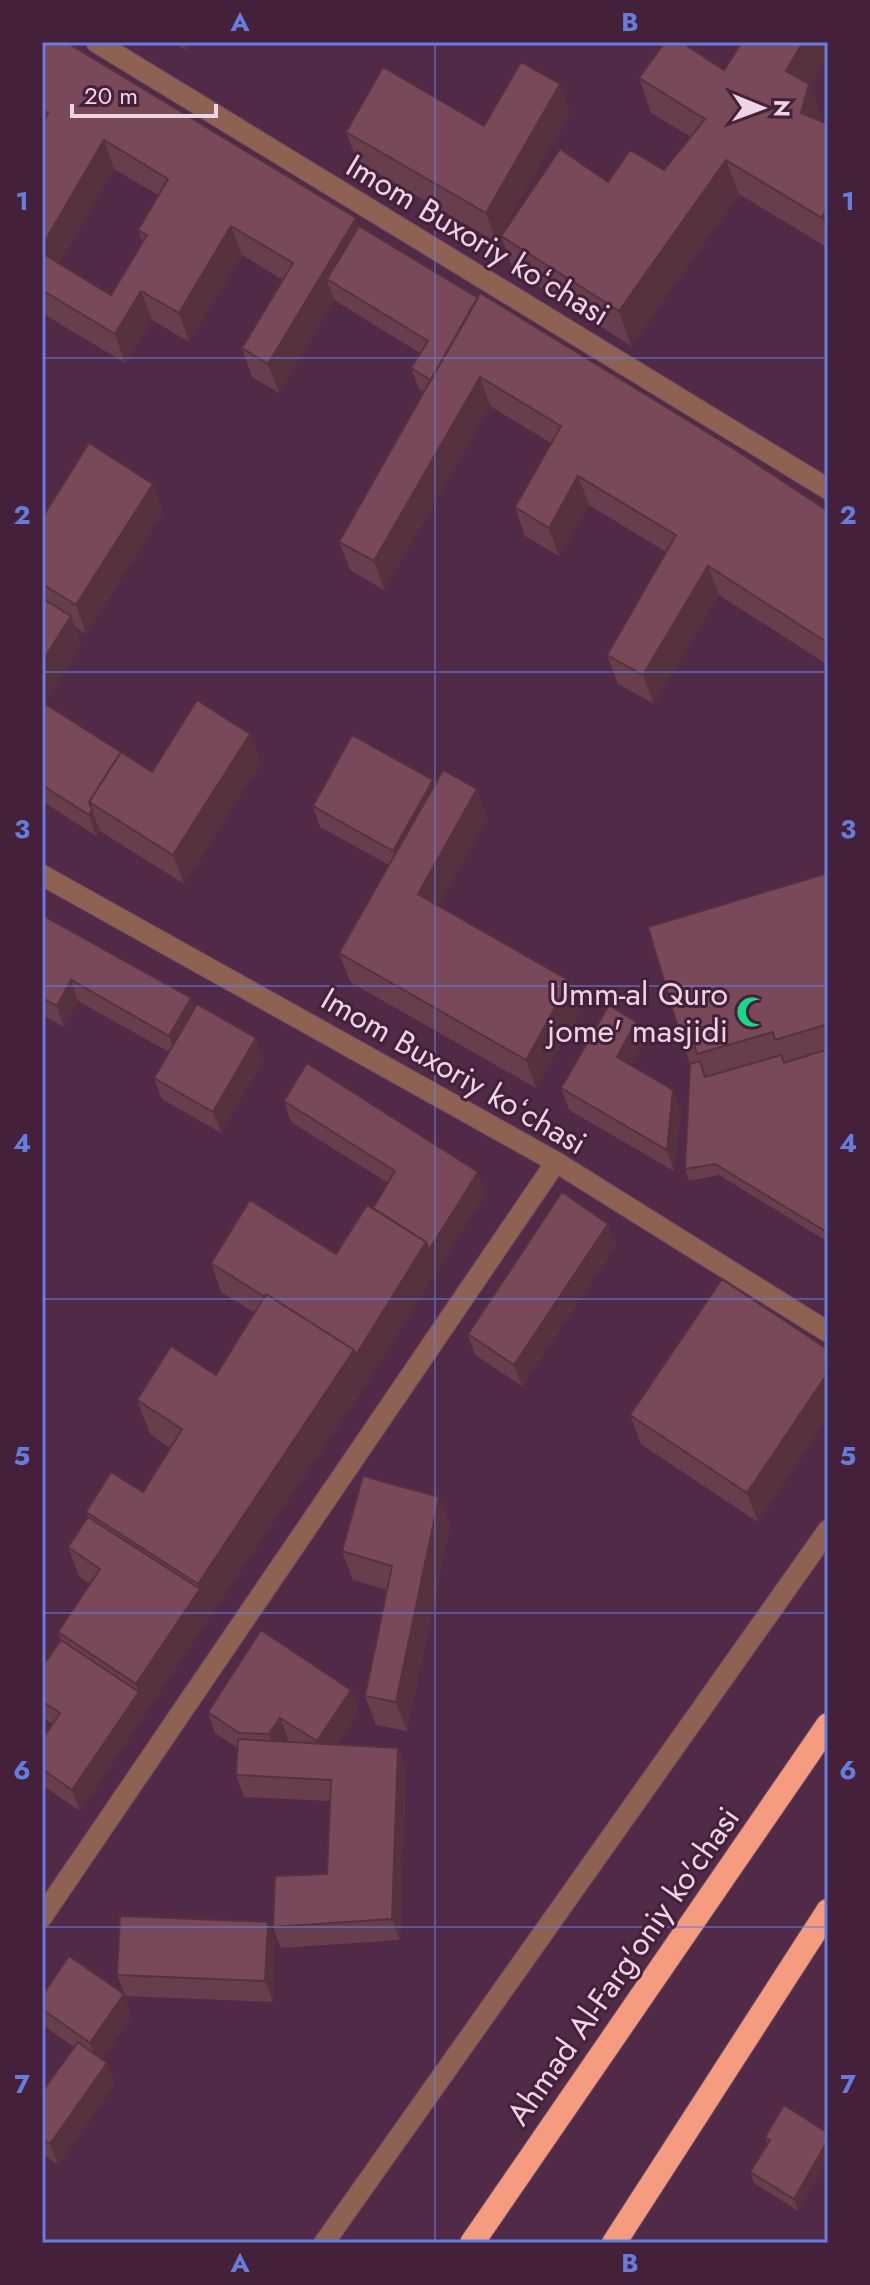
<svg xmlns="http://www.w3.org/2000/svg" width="870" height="2285" viewBox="0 0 870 2285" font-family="Jost,sans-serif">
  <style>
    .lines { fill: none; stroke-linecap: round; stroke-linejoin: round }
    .minor-casing { stroke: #6c4963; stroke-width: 22 }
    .highway-casing { stroke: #6c4963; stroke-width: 26 }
    .minor { stroke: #8f6153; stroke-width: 20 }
    .highway { stroke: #f59c80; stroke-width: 24 }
    .wall { fill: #683e4d; fill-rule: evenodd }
    .shaded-wall { fill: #55323e }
    .building { fill: #794859; stroke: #55323e; stroke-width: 2 }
    .grid { fill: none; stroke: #667ddd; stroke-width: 2; stroke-opacity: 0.55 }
    .labels { text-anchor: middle; stroke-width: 6; stroke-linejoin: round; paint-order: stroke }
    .street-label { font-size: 32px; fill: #eed5e6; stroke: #45203b }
    .poi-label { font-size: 32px; fill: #eed5e6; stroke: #45203b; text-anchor: end }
    .neatline { fill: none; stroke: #667ddd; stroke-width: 3 }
    .grid-label { font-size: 26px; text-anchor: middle; font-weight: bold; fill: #667ddd }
  </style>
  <rect width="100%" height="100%" fill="#502a46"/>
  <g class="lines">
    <defs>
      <path id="minor" d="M96,42L828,489
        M42,875L556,1162L828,1332
        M42,1917L556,1162
        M324,2243L828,1530"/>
      <path id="highway" d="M472,2243L828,1725
        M614,2243L828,1911"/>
    </defs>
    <use href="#minor" class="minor-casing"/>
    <use href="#highway" class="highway-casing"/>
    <use href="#minor" class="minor"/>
    <use href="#highway" class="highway"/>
  </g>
  <path class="wall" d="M42,42L359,226L828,511V665L719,595L654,704L618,684L607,655L666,552L589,505L559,556L525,536L515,507L551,443L490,406L384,590L350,570L339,542L424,392L419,389L411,368L420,353L334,300L279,393L252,377L242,348L283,280L242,255L189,342L152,320L125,363L42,313ZM114,169L158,195L138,230L143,242L111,295L59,263Z
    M173,42H191L186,50Z
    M724,70L810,86L821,118L820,121L828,124V248L739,194L631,346L513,270L501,236L608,182L664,170L691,137L651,113L639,78Z
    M560,84L570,113L496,242L357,161L346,132L484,126Z
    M163,512L86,634L75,627L81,645L44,704L152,772L250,734L261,763L184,884L100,831L96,836L42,801V518Z
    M433,780L434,785L488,818L438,906L570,981L581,1010L536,1088L350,982L339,953L389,865L320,827L313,806Z
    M828,873V1242L719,1175L689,1181L685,1169L690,1064L682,1041Z
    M42,915L191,998L194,1008L264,1059L221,1133L162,1099L154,1078L169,1052L78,1001L64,1027L42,1015Z
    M636,1022L644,1043L631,1065L673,1090L681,1111L674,1171L569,1110L561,1088Z
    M284,1101L486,1193L366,1384L80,1811L42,1785V1740L53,1724L42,1717V1667L61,1640L58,1632L90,1584L79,1576L68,1547L88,1517L86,1512L143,1492L170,1448L150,1434L137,1400L216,1375L255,1313L221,1292L211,1263L336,1254L373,1208L388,1183L291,1122Z
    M608,1224L616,1245L522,1386L475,1355L468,1334Z
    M827,1349L758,1522L641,1444L630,1415Z
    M439,1497L450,1526L407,1731L376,1725L365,1696L387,1590L353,1580L342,1551Z
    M351,1690L359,1711L337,1745L398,1748L406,1769L400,1940L281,1948L273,1927L327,1874L330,1801L244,1797L236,1775L238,1748L215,1733L208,1712Z
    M268,1922L275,1943L273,2002L125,1996L117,1975Z
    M42,1996L131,2016L102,2059L107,2063L115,2084L58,2165L42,2154V2092L74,2047L44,2026L42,2022Z
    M784,2105L798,2211L754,2183L750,2172L767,2143L765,2137Z"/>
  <path class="shaded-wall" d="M183,42H191L186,50Z
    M803,42H828V55L810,86L821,118L813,147L786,71Z
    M560,84L570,113L496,242L486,213Z
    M104,140L114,169L49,280L42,260V246Z
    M726,160L739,194L631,346L619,311Z
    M828,206V234L822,218Z
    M356,218L366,247L327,279L334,300L279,393L268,364Z
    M231,226L242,255L189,342L179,313Z
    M141,291L152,320L125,363L115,334Z
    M480,377L490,406L384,590L374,561Z
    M578,476L589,505L559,556L549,528Z
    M153,484L163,512L86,634L76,605Z
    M708,566L719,595L654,704L643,675Z
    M71,616L81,645L42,707V662Z
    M250,734L261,763L184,884L173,855Z
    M433,780L440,802L401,872L393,851Z
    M477,789L488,818L429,923L418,894Z
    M92,810L100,831L96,836L89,815Z
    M71,980L78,1001L64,1027L57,1006Z
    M570,981L581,1010L536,1088L526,1060Z
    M191,998L198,1019L177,1057L169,1036Z
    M636,1022L644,1043L624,1078L617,1057Z
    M256,1038L264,1059L221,1133L213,1112Z
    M673,1090L681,1111L674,1171L667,1150Z
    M478,1172L486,1193L366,1384L210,1618L198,1584L426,1242Z
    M608,1224L616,1245L522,1386L514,1365Z
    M827,1349L828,1352V1417L758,1522L747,1493Z
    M439,1497L450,1526L407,1731L396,1702Z
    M200,1589L210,1618L80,1811L72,1790L139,1692L136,1684Z
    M351,1690L359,1711L325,1763L317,1741Z
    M280,1718L288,1739L277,1756L269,1734Z
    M398,1748L406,1769L400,1940L392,1919Z
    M268,1922L275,1943L273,2002L265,1981Z
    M124,1994L131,2016L98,2064L90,2043Z
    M107,2063L115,2084L58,2165L50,2144Z
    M828,2140V2159L798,2211L794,2199Z"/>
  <path class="building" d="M42,42H66L356,218L268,364L242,348L293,263L231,226L179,313L141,291L115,334L42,290V253L111,295L147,235L138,230L168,179L104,140L42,246V125L48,113L42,110Z
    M665,42H681L724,70L742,42H803L786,71L809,84L801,113L828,124V206L822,218L726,160L619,311L501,236L560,149L608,182L630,150L664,170L705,119L639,78Z
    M521,62L560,84L486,213L346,132L383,67L484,126Z
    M359,226L478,298L431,380L411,368L428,341L327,279Z
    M480,293L731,447L828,511V643L708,566L643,675L607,655L676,535L578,476L549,528L515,507L561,426L480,377L374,561L339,542Z
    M89,443L153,484L76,605L42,584V518Z
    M42,598L71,616L42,662Z
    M197,700L250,734L173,855L89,802L121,752L152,772Z
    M42,702L121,752L89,802L92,810L89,815L42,785Z
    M352,735L433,780L393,851L313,806Z
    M443,770L477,789L418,894L570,981L526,1060L339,953Z
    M828,873V1024L775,1040L773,1032L697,1054L692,1038L682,1041L648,927Z
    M42,915L191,998L169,1036L71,980L57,1006L42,998Z
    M197,1004L256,1038L213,1112L154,1078Z
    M609,1005L636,1022L617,1057L673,1090L667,1150L561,1088Z
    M828,1049V1231H825L715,1164L685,1169L690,1064L700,1061L705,1077L781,1055L784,1063Z
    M307,1063L478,1172L429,1250L426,1242L373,1208L395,1171L284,1101Z
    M562,1192L608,1224L514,1365L468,1334Z
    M250,1200L336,1254L367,1205L426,1242L356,1355L354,1350L266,1294L265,1297L211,1263Z
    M722,1279L827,1349L825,1377L747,1493L630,1415Z
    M266,1294L354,1350L198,1584L86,1512L111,1472L143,1492L182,1429L137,1400L171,1346L216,1375Z
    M363,1476L439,1497L396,1702L365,1696L392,1566L342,1551Z
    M88,1517L200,1589L136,1684L58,1632L100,1569L68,1547Z
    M261,1630L351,1690L317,1741L280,1718L269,1734L239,1733L208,1712Z
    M61,1640L139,1692L72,1790L42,1769V1740L60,1713L42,1701V1667Z
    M238,1739L398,1748L392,1919L273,1927L275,1876L327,1874L331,1780L236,1775Z
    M120,1916L268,1922L265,1981L117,1975Z
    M69,1956L124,1994L90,2043L42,2009V1996Z
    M78,2042L107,2063L50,2144L42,2139V2092Z
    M784,2105L828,2133V2140L794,2199L750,2172L770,2140L765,2137Z"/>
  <path class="grid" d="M435,42V2243M42,358H828M42,672H828M42,986H828M42,1299H828M42,1613H828M42,1927H828"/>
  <defs>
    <symbol id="mosque-bare" viewBox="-9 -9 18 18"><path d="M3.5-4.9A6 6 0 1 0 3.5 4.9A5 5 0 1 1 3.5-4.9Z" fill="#16d989" stroke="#45203b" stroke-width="2.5" paint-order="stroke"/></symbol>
  </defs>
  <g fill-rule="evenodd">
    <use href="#mosque-bare" x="730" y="990" width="44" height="44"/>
  </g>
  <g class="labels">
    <g class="street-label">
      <text transform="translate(478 240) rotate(31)" y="11">Imom Buxoriy koʻchasi</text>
      <text transform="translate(454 1071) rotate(30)" y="11">Imom Buxoriy koʻchasi</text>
      <text transform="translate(623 1966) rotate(-55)" y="11">Ahmad Al-Farg'oniy ko'chasi</text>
    </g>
    <g class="poi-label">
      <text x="728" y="1005">Umm-al Quro<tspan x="728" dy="37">jome' masjidi</tspan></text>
    </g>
  </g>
  <rect width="870" height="2285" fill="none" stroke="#45203b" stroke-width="88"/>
  <g transform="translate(762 108) rotate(91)" stroke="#45203b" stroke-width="6" paint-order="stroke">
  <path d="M0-6L14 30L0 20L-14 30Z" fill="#eed5e6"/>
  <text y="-12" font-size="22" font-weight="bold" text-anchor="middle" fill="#eed5e6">N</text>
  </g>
  <path d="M72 104v12h144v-12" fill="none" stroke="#eed5e6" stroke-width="4"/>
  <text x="84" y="104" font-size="24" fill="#eed5e6" stroke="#45203b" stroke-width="6" paint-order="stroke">20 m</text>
  <rect x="44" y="44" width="782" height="2197" class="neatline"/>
  <g class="grid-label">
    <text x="240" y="31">A</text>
    <text x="630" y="31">B</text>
    <text x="22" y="210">1</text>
    <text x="848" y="210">1</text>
    <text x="22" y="524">2</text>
    <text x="848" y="524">2</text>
    <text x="22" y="838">3</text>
    <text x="848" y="838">3</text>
    <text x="22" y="1152">4</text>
    <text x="848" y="1152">4</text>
    <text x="22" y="1465">5</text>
    <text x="848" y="1465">5</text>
    <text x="22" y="1779">6</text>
    <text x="848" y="1779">6</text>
    <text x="22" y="2093">7</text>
    <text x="848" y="2093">7</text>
    <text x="240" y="2272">A</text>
    <text x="630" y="2272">B</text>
  </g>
</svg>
